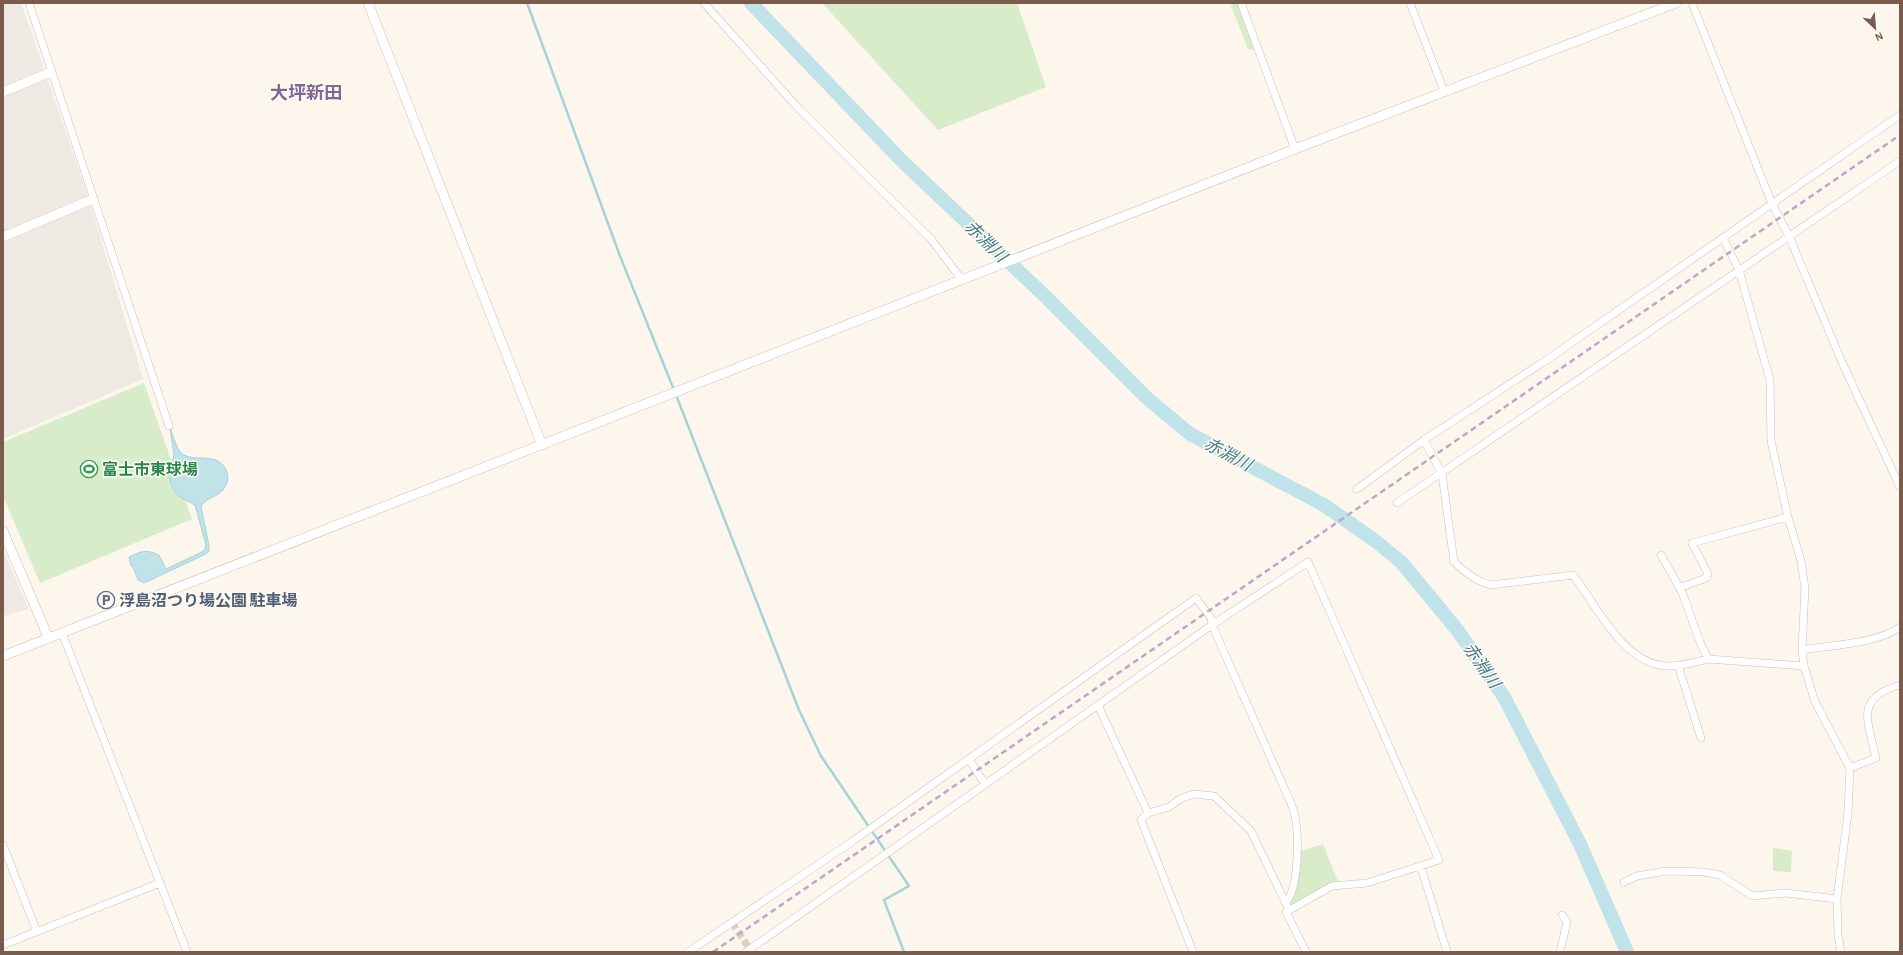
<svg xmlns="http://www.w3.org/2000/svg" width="1903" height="955" viewBox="0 0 1903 955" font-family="'Alegreya Sans','Noto Sans JP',sans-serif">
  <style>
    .industrial { fill: #efe9e4 }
    .green { fill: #d8ecc9 }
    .water { fill: #bfe3e8; stroke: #a5d3da }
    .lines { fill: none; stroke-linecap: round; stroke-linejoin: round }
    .stream { stroke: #a5d3da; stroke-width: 2.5 }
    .river { stroke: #bfe3e8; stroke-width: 14 }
    .minor-tunnel { stroke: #dcd0c4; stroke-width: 7; stroke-dasharray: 7 3.5; stroke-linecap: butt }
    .minor-casing { stroke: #d1beb0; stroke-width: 8 }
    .tertiary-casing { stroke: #d1beb0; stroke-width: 10 }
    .minor { stroke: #fff; stroke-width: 7 }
    .tertiary { stroke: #fff; stroke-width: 9 }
    .rail { stroke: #b9a8c9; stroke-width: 2.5; stroke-dasharray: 6 4; stroke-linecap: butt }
    .labels { text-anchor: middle; stroke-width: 3; stroke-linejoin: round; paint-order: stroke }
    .leisure-label { font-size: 16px; font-weight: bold; fill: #27864d; stroke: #fffaf3; text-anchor: start }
    .service-label { font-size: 16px; font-weight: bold; fill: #4e5e75; stroke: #fffaf3; text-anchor: start }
    .water-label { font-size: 17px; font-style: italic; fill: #437c86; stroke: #fffaf3 }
    .quarter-label { font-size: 18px; font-weight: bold; fill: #846695; stroke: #fffaf3 }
  </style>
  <rect width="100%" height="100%" fill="#fdf6ec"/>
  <path class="industrial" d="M3,3H21L88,196L143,379L3,439Z
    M3,550L29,609L3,616Z"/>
  <path class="green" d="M822,3H1017L1046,87L938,130Z
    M1230,3H1244L1260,52L1248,49Z
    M144,383L192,519L40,583L3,496V442Z
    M1323,844L1338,882L1289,910L1286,902L1291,896L1301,851Z
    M1773,848L1792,851L1791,872L1773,871Z"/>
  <path class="water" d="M170,428C173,435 177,452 184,455C199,462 217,452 226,470C230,477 227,484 223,490C217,497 206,498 201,506L209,546V551L206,554L144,583L138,580L133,567L131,566L129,557C142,551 145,549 159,555L166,569L204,551L206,545L195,505L180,497L173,489L169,477L174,455Z"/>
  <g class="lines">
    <path class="stream" d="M527,3L620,256L674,390
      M676,395L799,710L821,756L909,886L884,900L904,952"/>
    <path class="river" d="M751,3L902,161L1047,298L1147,398L1190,434L1324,505L1377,542L1402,563L1458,631L1504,697L1580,844L1627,952"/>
    <path class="minor-tunnel" d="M732,923L750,949"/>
    <defs>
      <path id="minor" d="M29,3L169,426
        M704,3L799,109L931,239L962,280
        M1241,3L1295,149
        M1410,3L1444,91
        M1692,3L1772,204L1789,236L1841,360L1900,487
        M1723,238L1739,270L1770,380L1771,441L1788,517L1801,561L1805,588L1802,650L1804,666L1815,702L1850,768L1848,813L1837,899L1838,935L1841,952
        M1424,440L1442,474L1454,562C1466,573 1476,581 1491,585L1573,575C1597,606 1622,662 1665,666C1679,667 1695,662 1708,659
        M1357,489L1424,440L1551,357L1900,115
        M1397,503L1900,161
        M1661,555L1682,592L1700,642L1708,659L1804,666
        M1679,588L1706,578L1708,574L1692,543L1788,517
        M62,633L187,952
        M1802,650C1831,645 1877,644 1900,627
        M1678,665L1701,738
        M1099,706L1101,712L1148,813
        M969,759L985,784
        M1850,768L1876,758C1868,721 1854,698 1900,685
        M3,845L37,932
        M1421,867L1447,952
        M1624,882L1637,876L1666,871L1704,872L1720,875L1752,896L1786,893L1837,899
        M3,945L160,883
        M688,952L853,841L1196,598L1211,618L1212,625L1290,801C1292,806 1294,811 1295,816C1299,836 1299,888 1286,902
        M746,952L1212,625L1308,562L1439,860L1367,883L1332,886L1286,912L1306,952
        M1193,952L1141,820L1148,813L1169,807L1180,799L1193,794L1214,796L1251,831L1287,906
        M1560,952L1567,922L1562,915"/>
      <path id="tertiary" d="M368,3L542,445
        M3,92L51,72
        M3,237L93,199
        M3,531L49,639
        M3,656L1295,149L1676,3"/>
    </defs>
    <use href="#minor" class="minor-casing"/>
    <use href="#tertiary" class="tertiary-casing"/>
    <use href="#minor" class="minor"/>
    <use href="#tertiary" class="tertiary"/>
    <path class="rail" d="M713,952L1900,135"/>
  </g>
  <defs>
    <symbol id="stadium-ring" viewBox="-11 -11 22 22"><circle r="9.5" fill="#fffaf3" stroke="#2e9e5b" stroke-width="1.5"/><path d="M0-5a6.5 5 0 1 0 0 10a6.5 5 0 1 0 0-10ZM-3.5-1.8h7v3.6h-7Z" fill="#2e9e5b"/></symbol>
    <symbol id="parking-ring" viewBox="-11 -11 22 22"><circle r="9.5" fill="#fffaf3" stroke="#5c6f8a" stroke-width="1.5"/><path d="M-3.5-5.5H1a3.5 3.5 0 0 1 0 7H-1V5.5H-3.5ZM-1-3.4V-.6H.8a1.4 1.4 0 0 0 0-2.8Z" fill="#5c6f8a"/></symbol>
  </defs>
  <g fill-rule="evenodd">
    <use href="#stadium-ring" x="79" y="459" width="20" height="20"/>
    <use href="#parking-ring" x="96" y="590" width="20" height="20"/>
  </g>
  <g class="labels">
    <g class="leisure-label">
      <text x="102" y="475">富士市東球場</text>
    </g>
    <g class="service-label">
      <text x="119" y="606">浮島沼つり場公園 駐車場</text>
    </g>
    <g class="water-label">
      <text transform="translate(986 241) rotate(44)" y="6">赤淵川</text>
      <text transform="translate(1228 454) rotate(28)" y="6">赤淵川</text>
      <text transform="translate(1482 665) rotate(55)" y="6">赤淵川</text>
    </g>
    <g class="quarter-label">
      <text x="306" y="99">大坪新田</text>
    </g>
  </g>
  <rect width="1903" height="955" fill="none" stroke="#7a5c4d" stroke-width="8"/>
  <g transform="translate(1875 28) rotate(154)" stroke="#fffaf3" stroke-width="3" paint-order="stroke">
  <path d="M0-3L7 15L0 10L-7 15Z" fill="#7a5c4d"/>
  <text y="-6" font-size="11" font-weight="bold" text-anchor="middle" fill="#7a5c4d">N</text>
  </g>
</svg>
